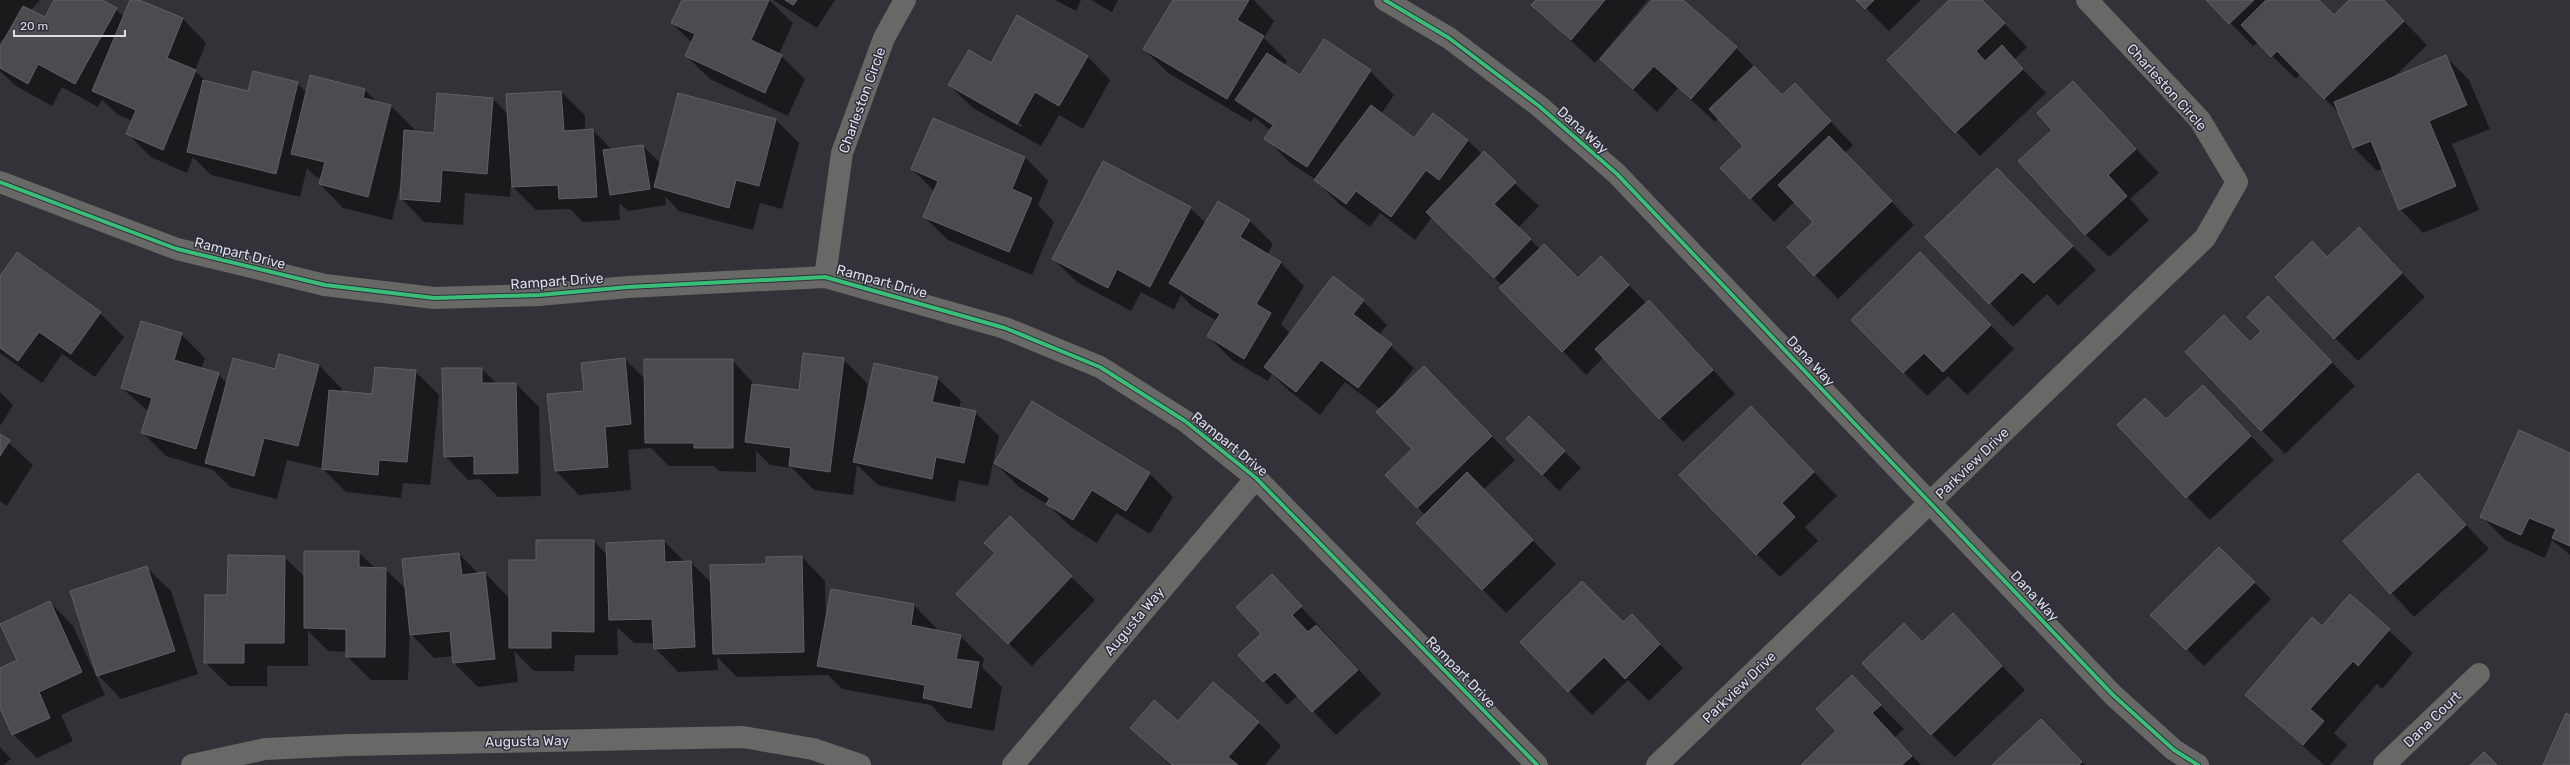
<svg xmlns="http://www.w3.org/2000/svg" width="2570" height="765" viewBox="0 0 2570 765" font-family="Rubik,sans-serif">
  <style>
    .shadow { fill: #0007; fill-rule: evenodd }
    .building { fill: #4b4b50; stroke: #606065 }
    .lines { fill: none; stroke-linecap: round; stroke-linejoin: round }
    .minor { stroke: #686867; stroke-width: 22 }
    .cycleway-casing { stroke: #2e2f3c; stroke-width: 6 }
    .cycleway { stroke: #3abd76; stroke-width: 4 }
    .labels { text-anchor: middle; stroke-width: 3; stroke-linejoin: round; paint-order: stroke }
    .street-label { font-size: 14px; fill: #dcdde6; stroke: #2e2f3c }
  </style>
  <rect width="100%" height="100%" fill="#323238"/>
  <path class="shadow" d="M0,0H40L30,11L45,19L55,0H100L116,9L124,17L131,0H136L183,19L206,43L195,71L207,82L249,93L297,83L307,93L365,90L378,103L391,106L414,129V132L435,134L493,99L509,115L561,92L585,115V131L593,130L612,150L643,146L659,162L660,168L679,94L776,120L799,143L782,209L760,203L753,230L679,211L665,196L666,205L628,211L619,203L620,220L583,222L570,209L536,210L511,185L510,197L465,193L463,225L424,222L401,198L400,185L392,220L343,208L320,184L321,178L316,177L307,168L300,197L211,175L193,157L187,173L151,157L128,134L133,121L117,114L102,100L98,107L62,87L52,106L16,86L0,71V49L8,34L0,42Z
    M683,0H769L793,23L779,54L805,79L788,116L710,79L686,56L692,43L672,23Z
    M773,0H835L817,28Z
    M1055,0H1081L1076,11Z
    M1091,0H1118L1112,12Z
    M1174,0H1254L1274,21L1264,38L1287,61L1284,66L1300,77L1370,71L1394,95L1381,114L1415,139L1433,115L1468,141L1539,206L1518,228L1540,249L1578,280H1624L1647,304L1649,301L1672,325L1735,394L1683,442L1604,357L1586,375L1501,288L1503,286L1432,217L1415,240L1380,213L1370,227L1339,204L1316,180L1289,162L1266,138L1271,131L1254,117L1251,122L1168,73L1144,49Z
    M1537,0H1648L1595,63L1532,5Z
    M1653,0H1682L1736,48L1783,96L1818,108L1853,145L1845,153L1914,225L1838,299L1788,247L1815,222L1795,201L1774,222L1751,198L1745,146L1718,118L1715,122L1678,88L1657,112L1601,59Z
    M1858,0H1921L1889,31Z
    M1951,0H1982L2027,47L2014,60L2046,93L1980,156L1888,60Z
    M2208,0H2318L2334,16L2351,0H2383L2427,45L2392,79L2446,57L2469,80L2490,129L2452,144L2479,210L2423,233L2400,209L2383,169L2377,171L2354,148L2340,114L2300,74L2296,79L2258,42L2253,46Z
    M1087,56L1110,80L1083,129L1059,115L1041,146L973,108L949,85L991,64ZM976,99L1022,125L1021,127L976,101Z
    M2073,82L2159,173L2130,199L2149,220L2109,257L2085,234L2053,130Z
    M1025,157L1048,181L1038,205L1054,222L1032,275L948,240L924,217L935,192L912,169Z
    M2020,192L2096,270L2058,306L2047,294L2013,327L1926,237Z
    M1218,202L1250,221L1273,244L1267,255L1281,263L1304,286L1281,324L1290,333L1333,278L1363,301L1387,325L1379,335L1414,368L1394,394L1447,390L1515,460L1483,490L1556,564L1506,613L1417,523L1425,515L1386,475L1414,449L1380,409L1345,382L1320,415L1288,390L1272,374L1268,381L1232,360L1208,336L1217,321L1193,307L1181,295L1174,310L1141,292L1131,311L1077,282L1053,259L1190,208L1206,223Z
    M2382,252L2425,297L2358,361L2335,338L2327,259Z
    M18,253L100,313L124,337L95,377L62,354L42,383L0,353V277Z
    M1944,277L2014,349L1967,395L1948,376L1927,396L1852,320Z
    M2292,321L2355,386L2285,454L2186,352L2250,343Z
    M181,334L205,358L201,369L218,374L227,383L276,371L319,365L342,389L341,392L373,395L415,371L439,395L430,485L403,483L401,498L346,492L322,468L287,460L277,499L230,487L213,470L166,456L143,433L149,412L122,388Z
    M625,359L646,380L732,360L756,386L800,391L843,359L867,383L865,411L937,378L961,401L959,408L975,412L999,436L988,486L959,480L955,502L878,485L857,465L853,495L814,490L792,468L770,465L756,451V472L719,471L714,466H669L651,448L628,450L631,490L579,495L556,471L548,395L585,392Z
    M482,369L497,384H516L539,407L541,496L498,497L480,479L468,480L445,456Z
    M2203,386L2274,460L2210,520L2187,497Z
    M0,392L13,405L0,426Z
    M1530,417L1581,468L1559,491L1508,439Z
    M1774,430L1837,496L1805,527L1818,541L1780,577L1757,554Z
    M0,435L33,465L7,506L0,501Z
    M2570,454V555L2552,540L2545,558L2505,540L2482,517Z
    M995,463L1149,473L1173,497L1150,534L1116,513L1097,543L1071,527L1048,505L1019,487Z
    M2418,474L2489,549L2414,617L2344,541Z
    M1010,518L1095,600L1032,666L981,617L996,553Z
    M594,541L607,555L664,541L685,562H690L712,583L767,565L802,557L825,581L826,618L914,605L937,629V631L960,636L984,659L982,667L1002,687L994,731L947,722L931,705L842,689L828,675L737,677L717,657L718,670L678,672L655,648L654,643H634L617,627L618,655H575L574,671H534L514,651L518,682L478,687L454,663V656L434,658L411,634L410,628L408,680H371L347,656V652L328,651L308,631V666H267V686H229L205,662L228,596L284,557L305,577L358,552L375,568L385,569L406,589L459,554L479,574L485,573L510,599L537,561ZM327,628H351V630H327Z
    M2219,548L2271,599L2204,666L2152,615Z
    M147,568L171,591L198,674L121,699L98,675Z
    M1272,575L1381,694L1336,735L1298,695L1287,705L1264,681L1262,634Z
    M2350,595L2413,653L2382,689L2377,684L2334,733L2347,745L2330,765H2324L2246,694L2322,627Z
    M50,602L73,626L105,695L61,715L73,741L37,758L13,734L0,705V669L19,660Z
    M1953,614L2025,690L1955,757L1931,734L1923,643Z
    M1632,616L1683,668L1649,701L1628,680L1592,715L1521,642L1623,624Z
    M1875,700L1904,729L1895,737L1921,765H1802Z
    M2041,720L2085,765H1994Z
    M1258,722L1281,746L1265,765H1170L1131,728L1178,723Z
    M0,747L11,759L4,765H0Z"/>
  <path class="building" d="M54,0H102L117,8L75,84L38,64L28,84L0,68V47L23,6L45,17Z
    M130,0H139L183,18L167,58L196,70L163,150L126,134L136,110L92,91Z
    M682,0H769L751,40L782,55L765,93L685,56L695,34L671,23Z
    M785,0H797L793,5Z
    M1173,0H1249L1237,20L1264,36L1227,99L1143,49Z
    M1536,0H1605L1571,40L1531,5Z
    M1652,0H1683L1737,47L1691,99L1654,66L1633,89L1600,59Z
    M1856,0H1874L1865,9Z
    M1949,0H1982L2005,23L1976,51L1985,61L2002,45L2023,69L1955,133L1887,60Z
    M2206,0H2254L2229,24Z
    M2266,0H2319L2334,15L2349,0H2384L2404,21L2324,99L2277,51L2271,57L2241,25Z
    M1017,15L1088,56L1059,106L1035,92L1017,124L948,85L969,50L991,63Z
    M1324,39L1371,70L1307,167L1264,139L1273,125L1235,100L1267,53L1300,75Z
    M2446,55L2467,105L2429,121L2456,186L2399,210L2371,141L2353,148L2334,102Z
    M1754,66L1782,95L1795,83L1831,121L1750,199L1720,168L1743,146L1709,109Z
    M253,71L298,82L276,174L187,152L203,80L248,91Z
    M310,75L365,89L363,98L391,105L368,197L319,184L325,162L291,154Z
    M2073,81L2136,149L2108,175L2127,196L2085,235L2018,161L2052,130L2037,113Z
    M561,91L564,131L593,129L597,197L559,199L558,185L512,187L506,94Z
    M437,93L493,98L487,174L442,170L440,202L400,199L404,130L434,133Z
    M678,93L776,119L759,186L736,180L729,208L654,187Z
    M1371,105L1414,138L1433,113L1468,140L1439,180L1426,170L1391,217L1356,191L1346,204L1314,180Z
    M933,118L1025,157L1012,189L1032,198L1009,252L923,217L938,181L911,169Z
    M1829,136L1892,201L1814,276L1787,247L1813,222L1778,185Z
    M643,145L650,189L610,195L603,150Z
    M1484,151L1516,182L1494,204L1531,239L1494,278L1426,212Z
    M1103,161L1191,207L1150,287L1117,269L1108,288L1052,259Z
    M1997,168L2073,246L2034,283L2022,272L1989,304L1925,237Z
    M1218,201L1250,220L1240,237L1281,262L1256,304L1271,313L1244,359L1207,336L1220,314L1169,283Z
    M2359,227L2402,273L2334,339L2275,277L2312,241L2327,257Z
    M1544,244L1578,278L1601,256L1629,285L1562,352L1499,288Z
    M17,252L101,312L71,354L39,332L18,361L0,348V276Z
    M1920,252L1991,325L1943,372L1924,353L1903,373L1851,320Z
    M1333,276L1364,300L1353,314L1392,344L1358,388L1321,360L1296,392L1264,367Z
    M2268,296L2332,362L2261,431L2185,352L2224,315L2250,342L2261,331L2247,317Z
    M1649,300L1713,370L1659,419L1595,349Z
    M141,321L182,333L174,360L219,373L196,449L141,433L152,398L121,388Z
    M803,353L844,358L830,472L789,466L791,448L745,442L752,384L799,390Z
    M279,354L319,365L298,446L264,438L254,476L205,463L233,358L275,369Z
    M625,358L631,424L605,427L608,467L555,471L547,394L584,391L581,363Z
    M644,359H733V448H694V443H645Z
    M874,363L938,377L932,402L976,411L964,463L936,457L932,479L853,462Z
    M1424,366L1492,436L1417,508L1385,475L1412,449L1376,412Z
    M375,367L416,370L407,462L379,460L378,475L322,469L329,390L372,394Z
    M442,368H482V383H516L518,473L474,474V456L444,457Z
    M2203,385L2251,436L2186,498L2117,425L2145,398L2166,419Z
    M1032,401L1150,473L1126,511L1092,490L1073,520L1046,504L1050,498L994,463Z
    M1751,406L1814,472L1782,503L1795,517L1756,555L1679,475Z
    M1529,416L1565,451L1542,475L1506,439Z
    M2519,430L2570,453V546L2552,538L2556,529L2529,518L2521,535L2480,517Z
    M0,434L10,440L0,456Z
    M1467,472L1533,540L1482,590L1416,523Z
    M2418,473L2466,525L2390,594L2343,541Z
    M1010,516L1072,576L1008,644L956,594L995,553L984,543Z
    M536,540H594V632L551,631V648H509V560H536Z
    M664,540L665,562L691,561L695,647L654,649L652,619L609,620L606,543Z
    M2219,547L2255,582L2186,650L2150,615Z
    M304,551H359V567L386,568L385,657H346V629L304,628Z
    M459,553L462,575L485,572L495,659L453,663L450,631L410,635L402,559Z
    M228,555L285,556L284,643H244V663H204L205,595H227Z
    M802,556L804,652L713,654L710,565L766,564V557Z
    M147,566L175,651L97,676L70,591Z
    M1272,574L1302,606L1292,615L1308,632L1316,625L1358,670L1312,712L1275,672L1263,682L1238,655L1261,634L1236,607Z
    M1582,581L1623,622L1632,614L1660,644L1625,679L1604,657L1568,692L1520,642Z
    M831,589L914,604L911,625L961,635L956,659L979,662L971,708L923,698L925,685L817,666Z
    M2350,594L2390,629L2358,666L2353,661L2310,709L2324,721L2303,745L2245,695L2312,617L2322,626Z
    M50,601L82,672L39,692L50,718L12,735L0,708V668L17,660L0,624Z
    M1953,613L2002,666L1931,735L1862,663L1904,623L1922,642Z
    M1852,675L1881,705L1872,713L1912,756L1902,765H1801L1836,731L1816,709Z
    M1213,682L1259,722L1228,757L1238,765H1172L1130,728L1154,700L1178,721Z
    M2566,713L2570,715V765H2543Z
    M2041,719L2082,762L2079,765H1992Z
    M2484,752L2497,765H2470Z"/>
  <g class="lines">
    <path class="minor" d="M1385,0L1449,38L1539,106L1617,174L2113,695L2174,750L2198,765
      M0,182L177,249L325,285L434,298L539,295L628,287L825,277L1005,328L1100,367L1185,421L1256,478L1537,765
      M825,277L842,153L884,38L905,0
      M192,765L265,749L349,745L743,737L813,749L860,765
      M1013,765L1256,478
      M1657,765L2205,238L2237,182L2200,120L2087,0
      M2384,765L2479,674"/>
    <defs>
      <path id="cycleway" d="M1385,0L1449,38L1539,106L1617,174L2113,695L2174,750L2198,765
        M0,182L177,249L325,285L434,298L539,295L628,287L825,277L1005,328L1100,367L1185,421L1256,478L1537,765"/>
    </defs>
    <use href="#cycleway" class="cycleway-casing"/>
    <use href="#cycleway" class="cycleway"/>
  </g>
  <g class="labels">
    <g class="street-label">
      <text transform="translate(2167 87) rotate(48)" y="5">Charleston Circle</text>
      <text transform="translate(862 100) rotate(-70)" y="5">Charleston Circle</text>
      <text transform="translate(1583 130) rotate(42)" y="5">Dana Way</text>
      <text transform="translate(240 253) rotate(14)" y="5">Rampart Drive</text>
      <text transform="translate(557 281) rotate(-4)" y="5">Rampart Drive</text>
      <text transform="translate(882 281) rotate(15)" y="5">Rampart Drive</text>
      <text transform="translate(1811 361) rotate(47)" y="5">Dana Way</text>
      <text transform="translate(1230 444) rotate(39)" y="5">Rampart Drive</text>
      <text transform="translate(1972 463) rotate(-44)" y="5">Parkview Drive</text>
      <text transform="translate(2035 596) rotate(47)" y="5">Dana Way</text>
      <text transform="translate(1134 621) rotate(-50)" y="5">Augusta Way</text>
      <text transform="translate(1461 672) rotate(46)" y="5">Rampart Drive</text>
      <text transform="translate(1739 687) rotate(-44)" y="5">Parkview Drive</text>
      <text transform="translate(2432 719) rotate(-44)" y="5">Dana Court</text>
      <text transform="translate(527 741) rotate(-1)" y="5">Augusta Way</text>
    </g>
  </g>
  <path d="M14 30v6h111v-6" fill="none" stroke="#dcdde6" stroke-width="2"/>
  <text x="20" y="30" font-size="12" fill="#dcdde6" stroke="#2e2f3c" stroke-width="3" paint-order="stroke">20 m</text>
</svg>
